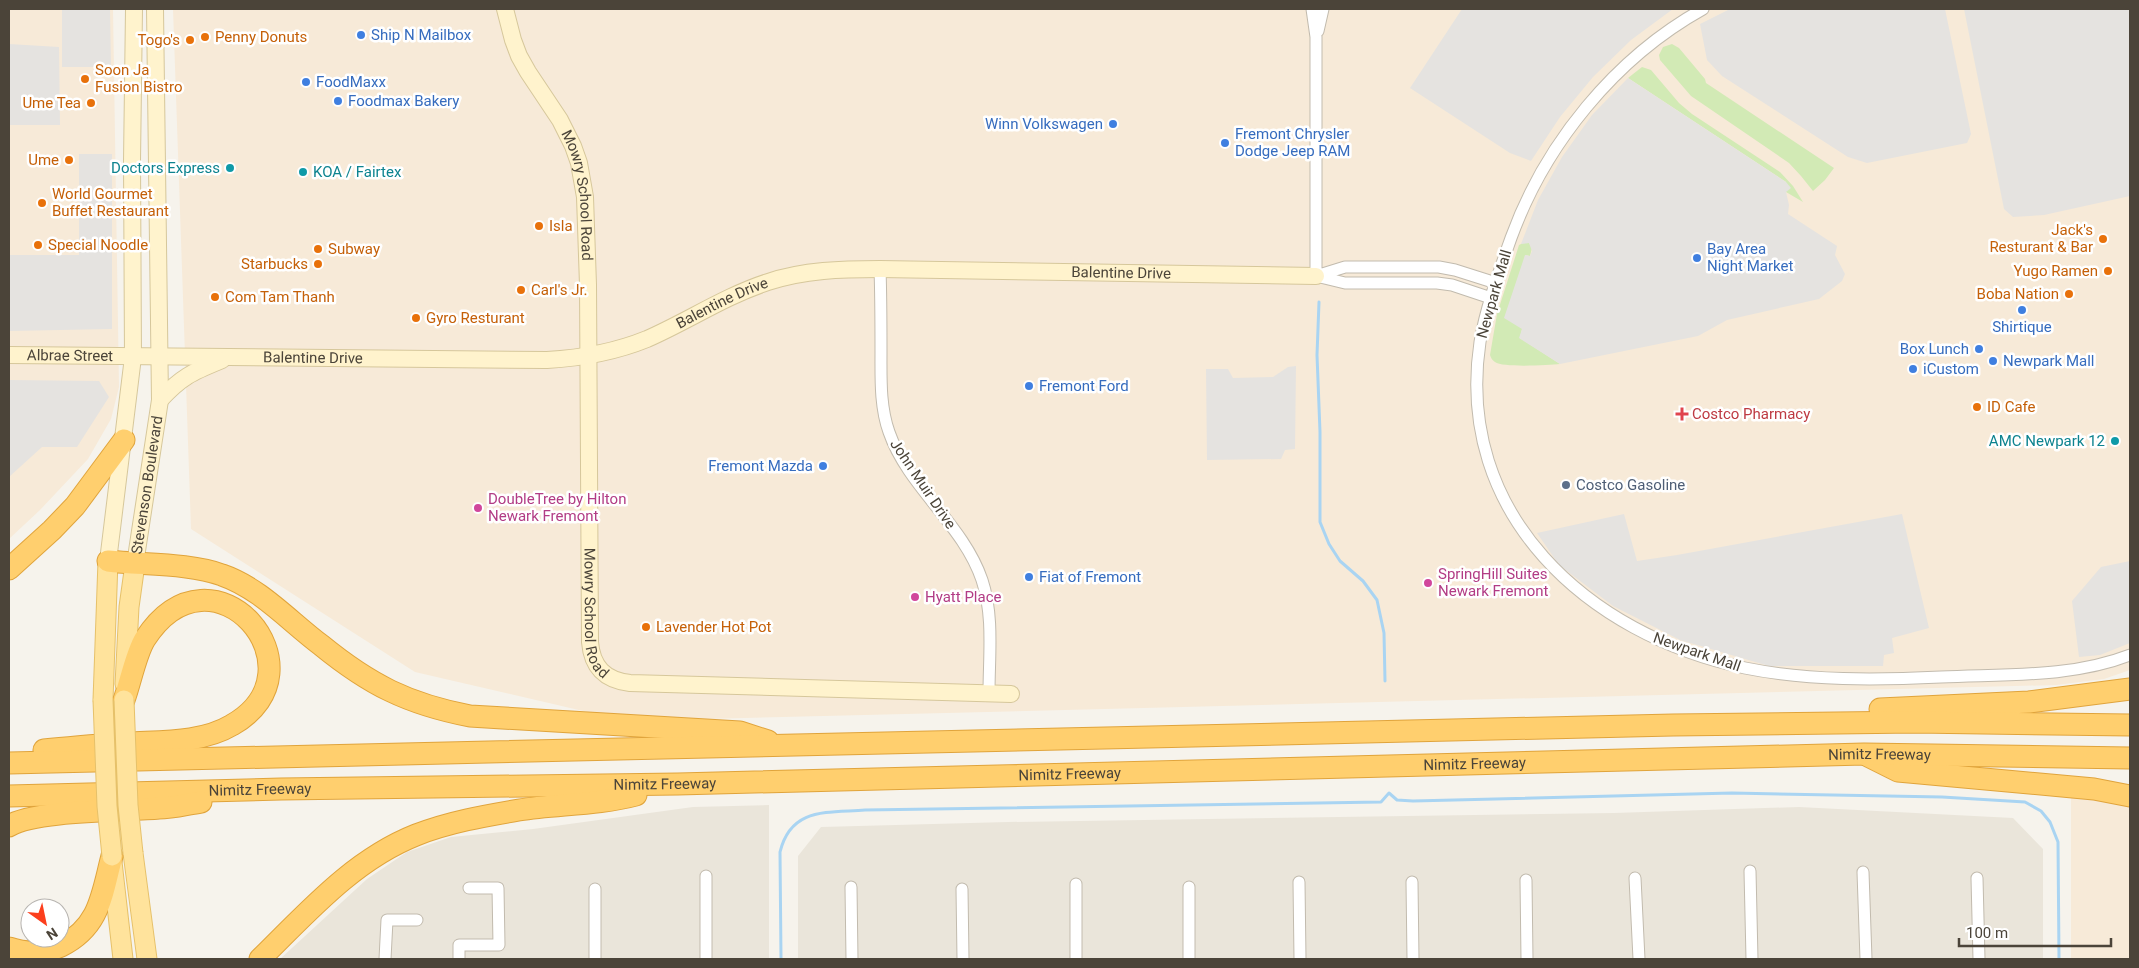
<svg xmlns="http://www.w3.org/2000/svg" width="2139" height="968" viewBox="0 0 2139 968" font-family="Roboto,sans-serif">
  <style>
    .residential { fill: #eae5da }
    .commercial { fill: #f7ead8 }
    .green { fill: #d2eab5 }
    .parking { fill: #e5e3e0 }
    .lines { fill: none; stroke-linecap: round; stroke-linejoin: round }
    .stream { stroke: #a9d4f2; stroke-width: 3 }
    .street-casing { stroke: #c2bbae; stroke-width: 13 }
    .secondary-casing { stroke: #d6c79b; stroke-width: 18 }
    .primary-casing { stroke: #e6c16a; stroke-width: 21 }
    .highway-casing { stroke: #e0a43c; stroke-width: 23 }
    .street { stroke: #fff; stroke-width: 11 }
    .secondary { stroke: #fff3cd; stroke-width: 16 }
    .primary { stroke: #ffe39c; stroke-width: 19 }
    .highway { stroke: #ffcf6e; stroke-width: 21 }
    .primary-bridge-casing { stroke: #e6c16a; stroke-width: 21; stroke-linecap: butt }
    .primary-bridge { stroke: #ffe39c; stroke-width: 19 }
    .shop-dot { fill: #3f7fe0; stroke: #fff; stroke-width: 2 }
    .food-dot { fill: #e8710a; stroke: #fff; stroke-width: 2 }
    .culture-dot { fill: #0f9aa8; stroke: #fff; stroke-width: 2 }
    .health-dot { fill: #e0444e; stroke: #fff; stroke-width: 2 }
    .service-dot { fill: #5c6f8a; stroke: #fff; stroke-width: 2 }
    .hotel-dot { fill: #d1479c; stroke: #fff; stroke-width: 2 }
    .labels { text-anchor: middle; stroke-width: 5; stroke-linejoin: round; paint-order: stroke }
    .shop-label { font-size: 15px; fill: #366cbe; stroke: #fff; text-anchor: start }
    .food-label { font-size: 15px; fill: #c56008; stroke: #fff; text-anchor: start }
    .culture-label { font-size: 15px; fill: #0d838f; stroke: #fff; text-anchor: end }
    .street-label { font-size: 15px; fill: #4b4439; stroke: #fff }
    .health-label { font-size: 15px; fill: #be3a42; stroke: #fff; text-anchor: start }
    .service-label { font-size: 15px; fill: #4e5e75; stroke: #fff; text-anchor: start }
    .hotel-label { font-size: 15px; fill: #b23c85; stroke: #fff; text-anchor: start }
  </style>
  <rect width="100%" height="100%" fill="#f6f3ec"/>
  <path class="residential" d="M769,805V959H280L367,879L407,852L451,837L533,829L693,807Z
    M1799,807L2013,818L2043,849V959H798V856L821,827L1008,822L1614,813Z"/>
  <path class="commercial" d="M9,9H113L119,387L111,419L88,459L40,510L9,539Z
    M173,9H2130V670L2104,679L2057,685L626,721L415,672L191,529Z
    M2071,796L2122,804L2130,808V959H2071Z"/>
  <path class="green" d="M1672,44L1679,48L1705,79L1706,83L1834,168L1825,180L1813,191L1801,176L1789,163L1691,96L1660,60L1659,55L1663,47Z
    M1642,67L1651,70L1679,103L1692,114L1780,172L1793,186L1803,202L1786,192V182L1628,78Z
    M1525,242L1529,243L1532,248L1530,256L1525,255L1522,329L1520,338L1560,364C1549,365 1503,368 1495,362C1492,360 1491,358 1490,355L1497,314L1519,245Z"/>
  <path class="parking" d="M62,9H110L111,67H62Z
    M1462,9H1673L1631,40L1593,77L1560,117L1531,161L1510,153L1410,88Z
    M1730,9H1945L1971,134L1967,143L1867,163L1848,157L1722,76L1707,60L1700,24Z
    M1964,9H2130V196L2044,215L2013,217L2004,209Z
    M9,44L59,47L60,125H9Z
    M1628,78L1786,182L1791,188L1786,192L1789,205L1788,214L1837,246L1835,255L1845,274L1842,281L1819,299L1727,320L1698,336L1560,364L1519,338L1522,329L1504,318L1525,255L1530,256L1532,251L1529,243L1521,244L1538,200L1562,157L1592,115Z
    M79,154H112V329L9,331V255H79Z
    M1296,366L1295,449L1285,450L1281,459L1207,460L1206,369H1228L1233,378L1273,377L1288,367Z
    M9,380L99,381L109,397L77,447H42L9,477Z
    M1624,514L1637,561L1677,555L1902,514L1929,628L1892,638L1894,653L1884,655L1883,666H1769L1680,640L1613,606L1559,565L1537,533Z
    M2130,561V643L2100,655L2079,657L2072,601L2101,567Z"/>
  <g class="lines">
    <path class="stream" d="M1319,302L1317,355L1320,432V522L1329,544L1340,561L1363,581L1377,600L1384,633L1385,681
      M781,959L780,852C791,807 827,813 865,810L1381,802L1389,793L1397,800L1413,801L1732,793L1942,797L2025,802L2041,811L2050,822L2058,842L2059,959"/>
    <defs>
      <path id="street" d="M1312,9L1316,37V276
        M1703,9C1615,58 1545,144 1511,238C1499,272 1486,307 1480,342C1454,514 1588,635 1745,668C1809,681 1877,680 1941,677C2004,674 2071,678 2130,655
        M1318,31L1323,9
        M880,269C881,297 881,325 881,353C881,379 880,407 889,432C908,487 963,524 982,580C994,616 989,656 989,693
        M1316,276L1345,267H1439L1455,270L1496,283
        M1316,276L1345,283H1437L1452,285L1491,298
        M1750,871L1752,959
        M1863,872L1866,959
        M706,876V959
        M1635,878L1639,959
        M1977,878L1979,959
        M1526,880L1527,959
        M1299,882L1300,959
        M1412,882L1413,959
        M851,887L852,959
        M1189,887V959
        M962,889L963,959
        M385,959L387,920H417
        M459,959V945H499L498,888H469
        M595,959V889
        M1076,959V884"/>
      <g id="secondary">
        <path id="s1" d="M505,9L513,40L519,56L528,72L560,120L573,146L579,163L585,197L588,285L590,642C592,667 605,680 630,683L1011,694"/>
        <path id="s2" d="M9,355L547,360C582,358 615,352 647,339C688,321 725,296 768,282C804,270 842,269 880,269L1316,276"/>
        <path d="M160,400C182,376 193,372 222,360"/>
        <path d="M108,561L133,357L132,161L134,9"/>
        <path id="s3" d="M135,564L160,400L155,9"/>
      </g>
      <path id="primary" d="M125,684L129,607L135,564
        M103,700L108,561
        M133,853L147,959
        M112,862L123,959"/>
      <g id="highway">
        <path d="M108,561C143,565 190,563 222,575C260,588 289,621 321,645C370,685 408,704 470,716L740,732L768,741"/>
        <path d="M9,569L52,530L75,506L124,440"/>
        <path d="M1880,709L2029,702L2130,689"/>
        <path d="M44,750C72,747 100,745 128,743C161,741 202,743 232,725C329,670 213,534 145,639C136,653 130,684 124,700"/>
        <path d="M1868,756L1898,771L2094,789L2130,796"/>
        <path d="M9,763L1673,725L1915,722L2130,725"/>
        <path id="s4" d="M9,796L281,789L678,784L1864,754L2130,758"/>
        <path d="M9,826C34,810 125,811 159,808C173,808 187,804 201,802"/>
        <path d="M9,948C27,954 44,954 61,946C100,927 102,894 112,856"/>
        <path d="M260,959C307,913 353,860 416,835C449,822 484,816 519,810C557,804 598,805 636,795"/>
      </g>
    </defs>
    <use href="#street" class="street-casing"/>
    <use href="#secondary" class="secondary-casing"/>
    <use href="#primary" class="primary-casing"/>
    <use href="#highway" class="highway-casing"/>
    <use href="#street" class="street"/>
    <use href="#secondary" class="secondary"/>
    <use href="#primary" class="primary"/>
    <use href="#highway" class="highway"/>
    <defs>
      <path id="primary-bridge" d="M103,700L107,806L112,856
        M124,700L128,805L133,853"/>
    </defs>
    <use href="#primary-bridge" class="primary-bridge-casing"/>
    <use href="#primary-bridge" class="primary-bridge"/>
  </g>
  <g class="shop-dot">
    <circle cx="361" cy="35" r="5"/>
    <circle cx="306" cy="82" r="5"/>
    <circle cx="338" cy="101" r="5"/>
    <circle cx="1113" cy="124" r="5"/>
    <circle cx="1225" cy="143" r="5"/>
    <circle cx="1697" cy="258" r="5"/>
    <circle cx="2022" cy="310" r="5"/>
    <circle cx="1979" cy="349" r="5"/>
    <circle cx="1993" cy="361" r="5"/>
    <circle cx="1913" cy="369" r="5"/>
    <circle cx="1029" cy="386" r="5"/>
    <circle cx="823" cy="466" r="5"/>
    <circle cx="1029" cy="577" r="5"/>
  </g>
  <g class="food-dot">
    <circle cx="205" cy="37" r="5"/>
    <circle cx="190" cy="40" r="5"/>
    <circle cx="85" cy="79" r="5"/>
    <circle cx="91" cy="103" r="5"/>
    <circle cx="69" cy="160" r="5"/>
    <circle cx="42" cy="203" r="5"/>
    <circle cx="539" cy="226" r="5"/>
    <circle cx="2103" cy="239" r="5"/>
    <circle cx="38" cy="245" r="5"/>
    <circle cx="318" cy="249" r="5"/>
    <circle cx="318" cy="264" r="5"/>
    <circle cx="2108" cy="271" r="5"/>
    <circle cx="521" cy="290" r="5"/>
    <circle cx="2069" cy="294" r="5"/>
    <circle cx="215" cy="297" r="5"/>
    <circle cx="416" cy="318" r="5"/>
    <circle cx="1977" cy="407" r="5"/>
    <circle cx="646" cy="627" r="5"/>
  </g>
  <g class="culture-dot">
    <circle cx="230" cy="168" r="5"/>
    <circle cx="303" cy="172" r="5"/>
    <circle cx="2115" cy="441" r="5"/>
  </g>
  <path class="health-dot" d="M1679.5 406.5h5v5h5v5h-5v5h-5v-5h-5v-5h5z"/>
  <circle class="service-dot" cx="1566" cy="485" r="5"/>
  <g class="hotel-dot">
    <circle cx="478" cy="508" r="5"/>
    <circle cx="1428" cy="583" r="5"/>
    <circle cx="915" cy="597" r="5"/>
  </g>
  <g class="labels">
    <g class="shop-label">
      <text x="371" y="40">Ship N Mailbox</text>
      <text x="316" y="87">FoodMaxx</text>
      <text x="348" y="106">Foodmax Bakery</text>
      <text x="1103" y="129" text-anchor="end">Winn Volkswagen</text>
      <text x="1235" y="139">Fremont Chrysler<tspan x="1235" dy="17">Dodge Jeep RAM</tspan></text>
      <text x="1707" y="254">Bay Area<tspan x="1707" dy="17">Night Market</tspan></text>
      <text x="2022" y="332" text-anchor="middle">Shirtique</text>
      <text x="1969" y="354" text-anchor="end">Box Lunch</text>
      <text x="2003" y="366">Newpark Mall</text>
      <text x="1923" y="374">iCustom</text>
      <text x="1039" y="391">Fremont Ford</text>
      <text x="813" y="471" text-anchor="end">Fremont Mazda</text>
      <text x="1039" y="582">Fiat of Fremont</text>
    </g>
    <g class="food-label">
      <text x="215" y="42">Penny Donuts</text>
      <text x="180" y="45" text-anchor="end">Togo's</text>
      <text x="95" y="75">Soon Ja<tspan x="95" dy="17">Fusion Bistro</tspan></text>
      <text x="81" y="108" text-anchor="end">Ume Tea</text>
      <text x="59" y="165" text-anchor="end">Ume</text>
      <text x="52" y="199">World Gourmet<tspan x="52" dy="17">Buffet Restaurant</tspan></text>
      <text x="549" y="231">Isla</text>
      <text x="2093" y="235" text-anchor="end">Jack's<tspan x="2093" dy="17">Resturant &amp; Bar</tspan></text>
      <text x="48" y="250">Special Noodle</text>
      <text x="328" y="254">Subway</text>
      <text x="308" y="269" text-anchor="end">Starbucks</text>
      <text x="2098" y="276" text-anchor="end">Yugo Ramen</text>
      <text x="531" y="295">Carl's Jr.</text>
      <text x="2059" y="299" text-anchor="end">Boba Nation</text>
      <text x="225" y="302">Com Tam Thanh</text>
      <text x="426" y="323">Gyro Resturant</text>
      <text x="1987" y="412">ID Cafe</text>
      <text x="656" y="632">Lavender Hot Pot</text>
    </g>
    <g class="culture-label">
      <text x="220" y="173">Doctors Express</text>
      <text x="313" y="177" text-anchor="start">KOA / Fairtex</text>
      <text x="2105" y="446">AMC Newpark 12</text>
    </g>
    <g class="street-label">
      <text dy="5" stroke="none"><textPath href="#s1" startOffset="204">Mowry School Road</textPath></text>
      <text dy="5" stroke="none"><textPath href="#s2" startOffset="1129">Balentine Drive</textPath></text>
      <text transform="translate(1494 294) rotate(-74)" y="5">Newpark Mall</text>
      <text dy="5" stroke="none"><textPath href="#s2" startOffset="724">Balentine Drive</textPath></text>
      <text dy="5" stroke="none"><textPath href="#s2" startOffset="61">Albrae Street</textPath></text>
      <text dy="5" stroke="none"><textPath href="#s2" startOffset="304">Balentine Drive</textPath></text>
      <text transform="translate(923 484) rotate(56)" y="5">John Muir Drive</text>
      <text dy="5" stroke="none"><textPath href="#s3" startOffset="80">Stevenson Boulevard</textPath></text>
      <text dy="5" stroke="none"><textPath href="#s1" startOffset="624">Mowry School Road</textPath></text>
      <text transform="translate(1697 652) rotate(19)" y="5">Newpark Mall</text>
      <text dy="5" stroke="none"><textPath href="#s4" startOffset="1871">Nimitz Freeway</textPath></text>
      <text dy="5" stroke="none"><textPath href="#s4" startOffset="1466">Nimitz Freeway</textPath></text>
      <text dy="5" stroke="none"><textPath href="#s4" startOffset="1061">Nimitz Freeway</textPath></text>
      <text dy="5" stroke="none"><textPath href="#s4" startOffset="656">Nimitz Freeway</textPath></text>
      <text dy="5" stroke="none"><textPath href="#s4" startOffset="251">Nimitz Freeway</textPath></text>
    </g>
    <g class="health-label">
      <text x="1692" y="419">Costco Pharmacy</text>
    </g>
    <g class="service-label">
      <text x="1576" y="490">Costco Gasoline</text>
    </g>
    <g class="hotel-label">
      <text x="488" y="504">DoubleTree by Hilton<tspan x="488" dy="17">Newark Fremont</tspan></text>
      <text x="1438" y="579">SpringHill Suites<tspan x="1438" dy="17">Newark Fremont</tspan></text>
      <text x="925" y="602">Hyatt Place</text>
    </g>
  </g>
  <rect width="2139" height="968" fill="none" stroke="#4b4439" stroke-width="20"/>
  <g transform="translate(45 923) rotate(147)"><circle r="24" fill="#ffffff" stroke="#b7b4b0"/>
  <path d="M0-4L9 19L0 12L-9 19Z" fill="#fc3f1d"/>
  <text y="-8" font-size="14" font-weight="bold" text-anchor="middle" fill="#4b4439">N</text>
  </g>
  <path d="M1959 938v8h152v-8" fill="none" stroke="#4b4439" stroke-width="2.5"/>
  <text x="1966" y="938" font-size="15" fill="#4b4439" stroke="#ffffff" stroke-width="4" paint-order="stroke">100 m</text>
</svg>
